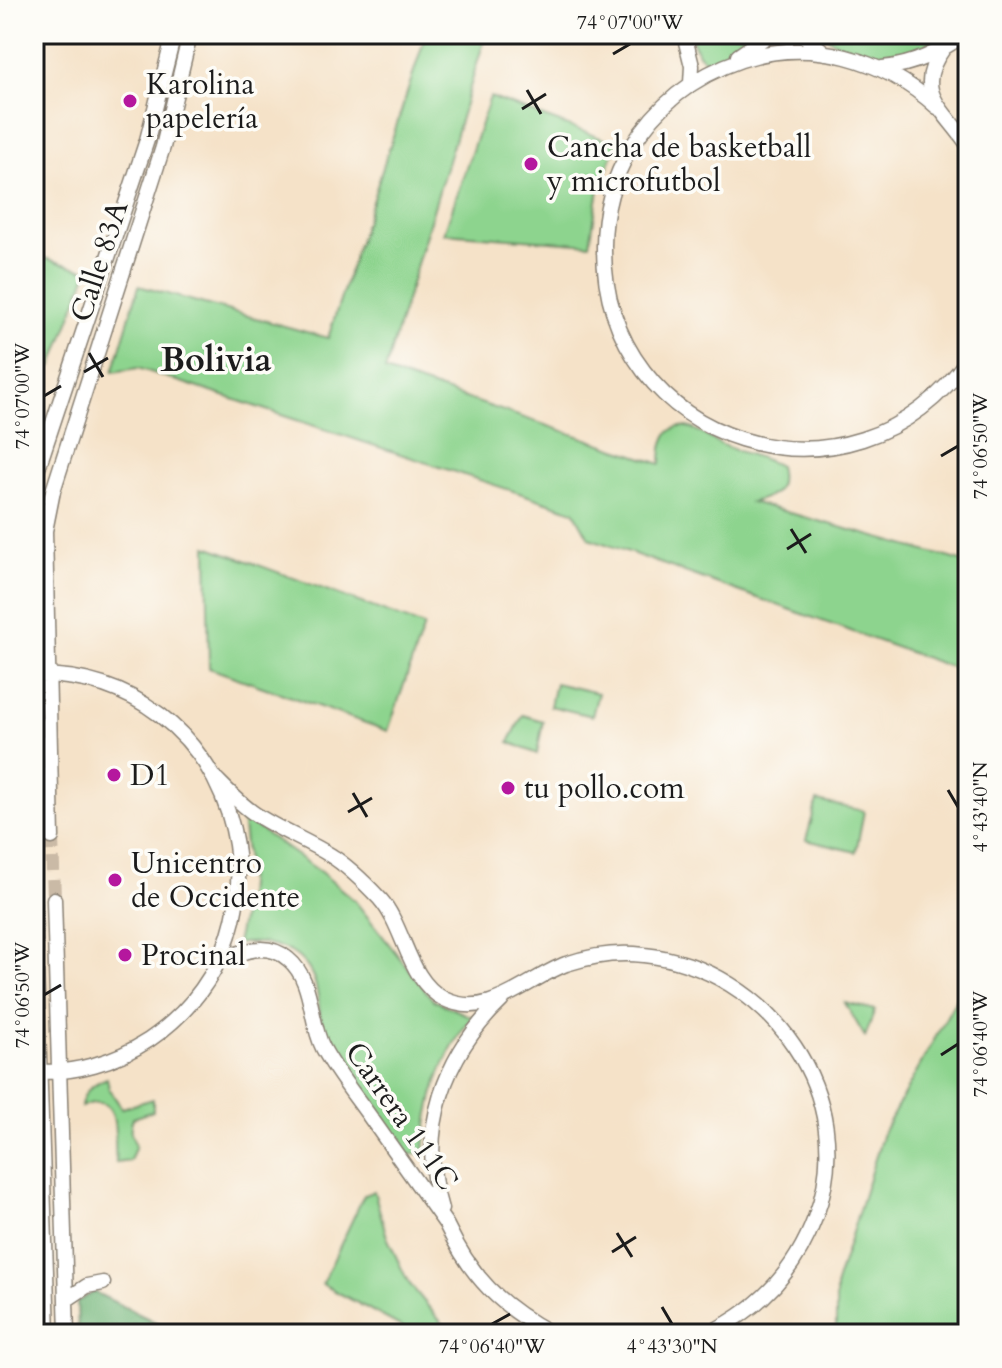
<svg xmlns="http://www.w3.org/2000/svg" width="1002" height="1368" viewBox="0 0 1002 1368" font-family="Cardo,serif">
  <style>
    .green { fill: #8dd48e; stroke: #547855; stroke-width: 2 }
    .forest { fill: #72b679; stroke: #47694a; stroke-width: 2 }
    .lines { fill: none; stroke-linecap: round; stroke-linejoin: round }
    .tertiary-tunnel { stroke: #cabaa6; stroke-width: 14; stroke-dasharray: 14 7; stroke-linecap: butt }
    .tertiary-casing { stroke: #887f72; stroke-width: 17 }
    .tertiary { stroke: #fff; stroke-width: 14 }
    .ticks { fill: none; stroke: #1c1c1c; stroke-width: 3 }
    .poi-dot { fill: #b5179e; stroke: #fdfcf7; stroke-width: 3 }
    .labels { text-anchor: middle; stroke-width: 7; stroke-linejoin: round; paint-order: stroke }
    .poi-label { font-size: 30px; fill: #1c1c1c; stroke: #fdfcf7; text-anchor: start }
    .street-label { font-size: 30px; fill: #1c1c1c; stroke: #fdfcf7 }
    .quarter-label { font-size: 34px; font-weight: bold; fill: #1c1c1c; stroke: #fdfcf7 }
    .neatline { fill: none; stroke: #1c1c1c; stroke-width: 3 }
    .ticks-label { font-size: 20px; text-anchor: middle; fill: #1c1c1c }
  </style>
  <rect width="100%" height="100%" fill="#fdfcf7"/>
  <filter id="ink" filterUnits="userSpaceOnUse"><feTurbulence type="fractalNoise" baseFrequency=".0125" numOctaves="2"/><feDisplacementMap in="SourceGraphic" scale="16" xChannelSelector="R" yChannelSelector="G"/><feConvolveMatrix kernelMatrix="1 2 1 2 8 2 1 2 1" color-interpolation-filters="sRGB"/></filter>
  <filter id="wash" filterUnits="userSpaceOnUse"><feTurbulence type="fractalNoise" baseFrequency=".006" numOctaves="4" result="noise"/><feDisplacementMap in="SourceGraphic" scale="32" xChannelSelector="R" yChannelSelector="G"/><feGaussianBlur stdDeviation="1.8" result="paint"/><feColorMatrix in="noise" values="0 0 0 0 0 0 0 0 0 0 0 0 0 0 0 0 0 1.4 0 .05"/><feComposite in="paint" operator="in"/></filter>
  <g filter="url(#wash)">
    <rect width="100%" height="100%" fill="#f5e2c8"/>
    <path class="green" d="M426,34H486L385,371L661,464C661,447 663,421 691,428C702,432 713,442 725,446C742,454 762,456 779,466C785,493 772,497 751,502L968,563V673L589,538L574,511L138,368L113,372L139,286L328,338Z
      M690,34H752L750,41L711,66L698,54Z
      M822,34H954C908,67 867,65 822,34Z
      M490,97L617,144L599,189L590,244L444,233Z
      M34,255L88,271L52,367L34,361Z
      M207,546L424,626L388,731L209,668Z
      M555,683L598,693L592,716L550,706Z
      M523,715L543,721L537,754L509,742Z
      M817,801L864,811L856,852L806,840Z
      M242,817L322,873L355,901L433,1000L472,1017C440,1057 428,1101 424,1152L405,1156L328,1039C315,1015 322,998 313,977C299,946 266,940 236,944L246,897L248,872Z
      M968,970V1334H836V1284L883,1133L965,983Z
      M845,1003L875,1010L865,1037Z
      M107,1078L109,1089L122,1108L153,1099V1111L133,1118C129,1129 130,1134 136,1145L130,1161L116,1163C113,1135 123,1088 81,1107C82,1092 94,1083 107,1078Z
      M374,1191L387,1237L408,1282L451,1334H415L322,1284L364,1195Z"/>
    <path class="forest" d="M94,1292L178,1333L177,1334H78L77,1302Z"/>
  </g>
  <g filter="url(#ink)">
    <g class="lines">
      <path class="tertiary-tunnel" d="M52,837L54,899"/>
      <defs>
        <path id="tertiary" d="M684,34L692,66L691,83
          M802,34L825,53
          M943,49C911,92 945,110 968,145
          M738,56L770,34
          M882,68C915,65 939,52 965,34
          M937,107C884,59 811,37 741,60C694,76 656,106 631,148C613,178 604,211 604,246C602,446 853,524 968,359
          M34,480L147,140L174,34
          M34,675C235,672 314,927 149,1040C117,1061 73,1075 34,1071
          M215,778C228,791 240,804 255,814C279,830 306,840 330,855C348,866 365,883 380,899C405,927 408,981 444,999C489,1021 526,979 566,964C590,956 619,952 644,955C769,968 862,1096 815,1218C795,1272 759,1310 707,1334
          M34,835H52
          M52,837L45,531L53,491L163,147L190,34
          M54,899L67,1334
          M34,903L48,1334
          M220,961C242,951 267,941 288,959C314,980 309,1021 323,1048C336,1072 353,1093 368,1114C394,1151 420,1187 446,1224C471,1277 500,1306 552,1334
          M441,1209C417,1131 444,1055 502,1000
          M66,1300L87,1286L103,1283"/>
      </defs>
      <use href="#tertiary" class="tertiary-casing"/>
      <use href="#tertiary" class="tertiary"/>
    </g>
  </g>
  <path class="ticks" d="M613,54L630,44M527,90L541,114M522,109L546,94M89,353L103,377M84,372L108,358M44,396L61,386M941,456L958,446M791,529L806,553M787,549L811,534M948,790L958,807M353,793L367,817M348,812L372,798M44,995L61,985M941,1055L958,1044M617,1233L632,1257M612,1252L636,1237M662,1307L672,1324M492,1324L510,1314"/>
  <g class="poi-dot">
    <circle cx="130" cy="101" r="8"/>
    <circle cx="531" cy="164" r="8"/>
    <circle cx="114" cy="775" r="8"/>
    <circle cx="508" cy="788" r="8"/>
    <circle cx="115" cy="880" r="8"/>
    <circle cx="125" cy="955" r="8"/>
  </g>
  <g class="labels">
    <g class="poi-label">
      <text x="146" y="94">Karolina<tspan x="146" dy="34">papelería</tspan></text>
      <text x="547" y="157">Cancha de basketball<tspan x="547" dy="34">y microfutbol</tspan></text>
      <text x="130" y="785">D1</text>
      <text x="524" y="798">tu pollo.com</text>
      <text x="131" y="873">Unicentro<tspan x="131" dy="34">de Occidente</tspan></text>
      <text x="141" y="965">Procinal</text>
    </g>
    <g class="street-label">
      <text transform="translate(99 261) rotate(-72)" y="10">Calle 83A</text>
      <text transform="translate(402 1116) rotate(55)" y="10">Carrera 111C</text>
    </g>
    <g class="quarter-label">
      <text x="216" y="371">Bolivia</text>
    </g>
  </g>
  <rect width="1002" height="1368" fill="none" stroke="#fdfcf7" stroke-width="88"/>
  <rect x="44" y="44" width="914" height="1280" class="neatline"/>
  <g class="ticks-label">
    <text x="630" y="29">74°07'00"W</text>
    <text transform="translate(22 396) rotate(-90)" y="7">74°07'00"W</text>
    <text transform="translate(980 446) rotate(-90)" y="7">74°06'50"W</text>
    <text transform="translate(980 807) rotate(-90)" y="7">4°43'40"N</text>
    <text transform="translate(22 995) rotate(-90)" y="7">74°06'50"W</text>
    <text transform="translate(980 1044) rotate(-90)" y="7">74°06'40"W</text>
    <text x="492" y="1353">74°06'40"W</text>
    <text x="672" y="1353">4°43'30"N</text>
  </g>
</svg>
